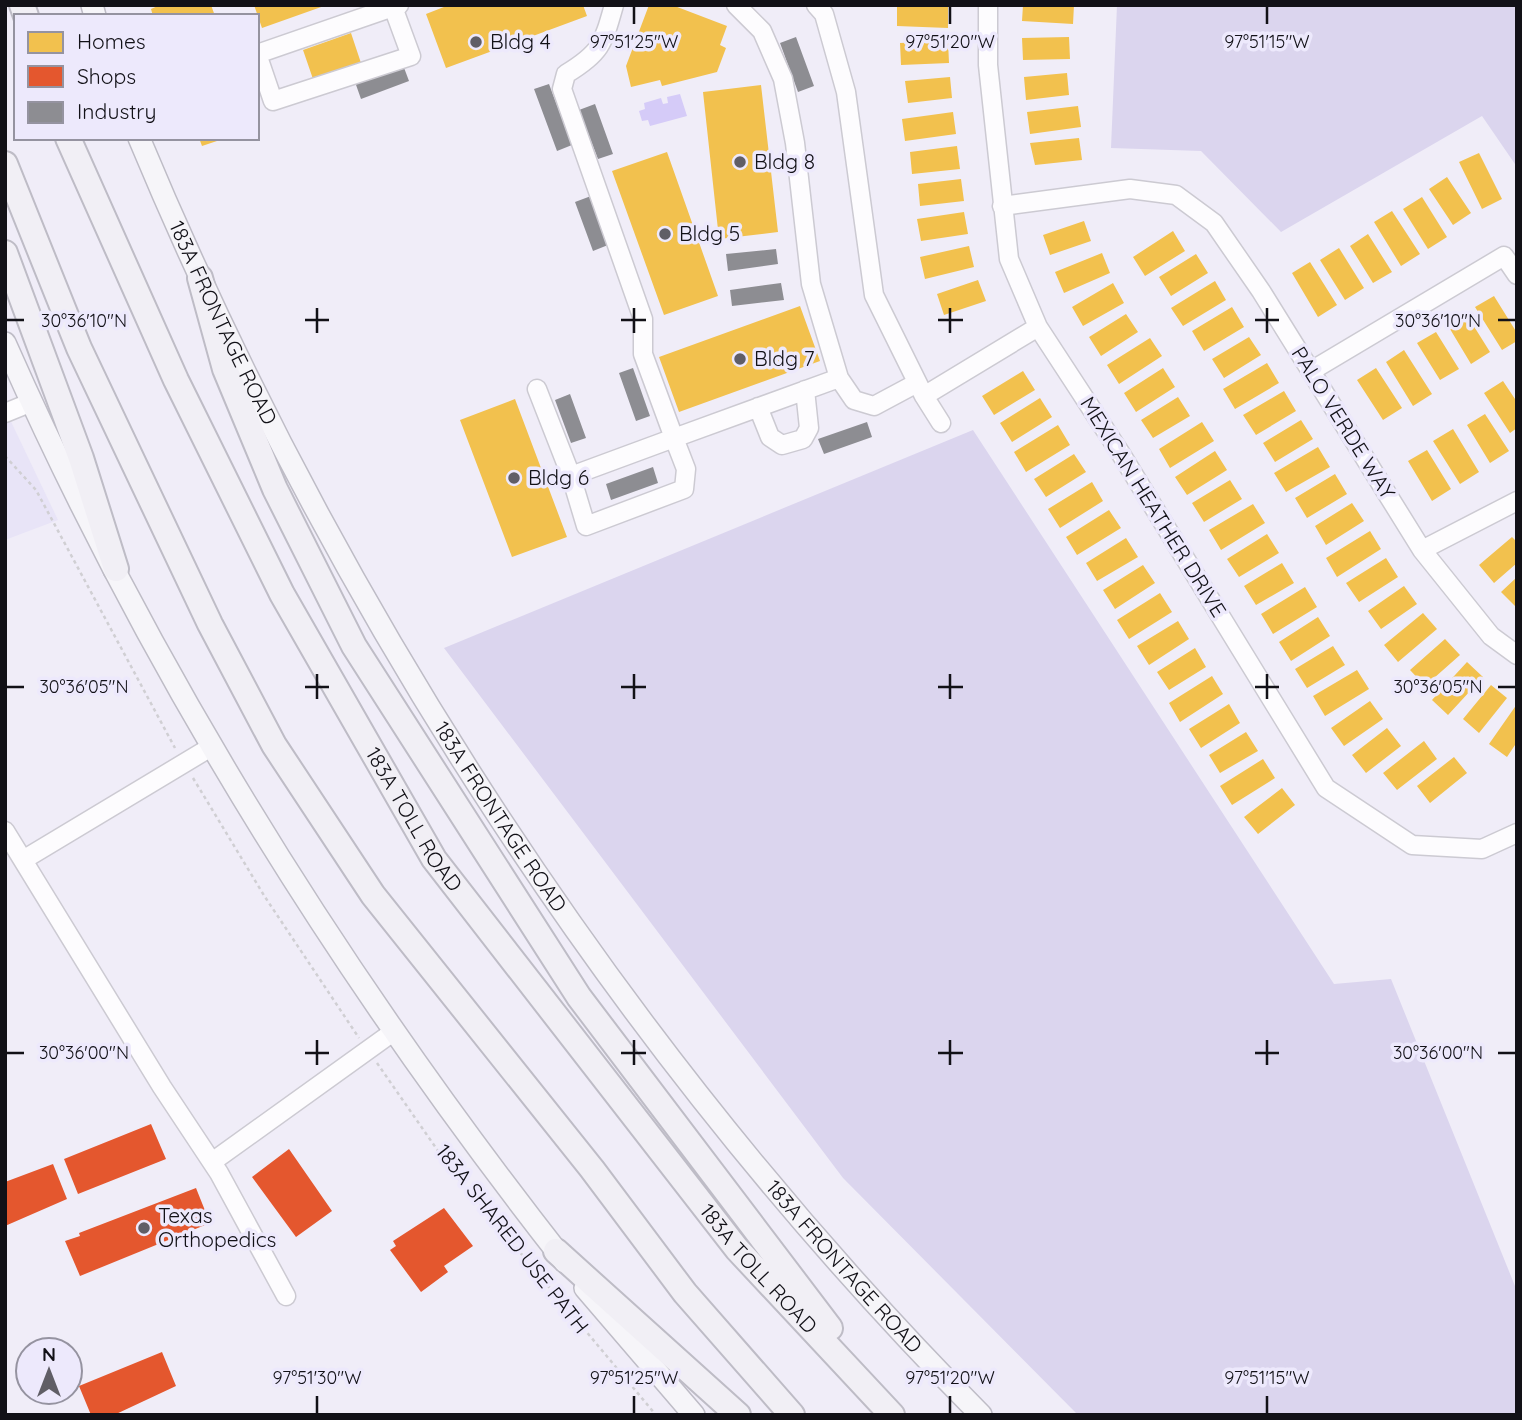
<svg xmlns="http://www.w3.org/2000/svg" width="1522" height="1420" viewBox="0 0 1522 1420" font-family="Quicksand,sans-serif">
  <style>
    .built { fill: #e8e4f7 }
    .green { fill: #dbd5ee }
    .water { fill: #d5cbf8 }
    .homes { fill: #f2c14e }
    .shops { fill: #e4572e }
    .industry { fill: #8d8d92 }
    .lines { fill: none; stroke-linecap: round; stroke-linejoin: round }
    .minor-casing { stroke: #cccad2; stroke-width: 21 }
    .major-casing { stroke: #bebcc6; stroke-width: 24 }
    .highway-casing { stroke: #bebcc6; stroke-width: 28 }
    .path { stroke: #d0cfd3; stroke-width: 2.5; stroke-dasharray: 3.5 3.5; stroke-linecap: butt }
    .minor { stroke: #fdfcfe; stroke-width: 18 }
    .major { stroke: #f6f5f9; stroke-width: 21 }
    .highway { stroke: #f1eff5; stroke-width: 24 }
    .ticks { fill: none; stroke: #121117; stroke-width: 2.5 }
    .poi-dot { fill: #605e66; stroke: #ede9fc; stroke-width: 2.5 }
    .labels { text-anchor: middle; stroke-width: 7; stroke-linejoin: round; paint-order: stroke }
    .poi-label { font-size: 21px; fill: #121117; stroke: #ede9fc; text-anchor: start }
    .street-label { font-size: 21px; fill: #121117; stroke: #ede9fc }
    .ticks-label { font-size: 18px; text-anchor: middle; fill: #121117; stroke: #ede9fc; stroke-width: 7; stroke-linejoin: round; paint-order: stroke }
  </style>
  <rect width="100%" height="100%" fill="#f0edf8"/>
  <path class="built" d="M5,409L58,520L5,540Z"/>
  <path class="green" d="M1117,5H1517V167L1482,116L1281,232L1201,151L1111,148Z
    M973,430L1334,984L1391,979L1517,1291V1415H1078L843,1178L444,648Z"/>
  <path class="water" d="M680,94L687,116L650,126L648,120L642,121L639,111L645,109L644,103L661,98L663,104L668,103L667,97Z"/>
  <path class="homes" d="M160,5H211L215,16H153L151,9Z
    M254,5H324V6L262,28Z
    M449,5H583L587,16L446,68L426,14Z
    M649,5H672L727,26L720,45L726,48L717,72L662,86L660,80L631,87L626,66Z
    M897,5L948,6V28L897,26Z
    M1023,5H1074L1073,24L1022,21Z
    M351,33L361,63L313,79L303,50Z
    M1069,37L1070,59L1023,60L1022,38Z
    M948,41L949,63L901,65L900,43Z
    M1067,73L1069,95L1026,100L1024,77Z
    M950,77L952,98L908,103L905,81Z
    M761,85L778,232L719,239L703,92Z
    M1078,106L1081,127L1030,134L1027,112Z
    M953,112L956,134L905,141L902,119Z
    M199,138H223V139L202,146Z
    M1079,138L1082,160L1035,165L1030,143Z
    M957,146L960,169L912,174L910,152Z
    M667,152L718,296L664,315L612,171Z
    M1479,153L1502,199L1482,209L1459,162Z
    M1447,177L1471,213L1453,225L1429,189Z
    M961,179L964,201L920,206L918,184Z
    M1422,197L1447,237L1428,249L1403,209Z
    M1392,211L1420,254L1401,266L1374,222Z
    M964,212L968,234L921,241L917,219Z
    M1084,221L1091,241L1050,255L1043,235Z
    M1173,231L1185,251L1145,276L1133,257Z
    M1368,234L1392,272L1373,283L1350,246Z
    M969,246L974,267L925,279L920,257Z
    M1339,248L1364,288L1345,300L1320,260Z
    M1102,253L1110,273L1064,293L1055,272Z
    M1196,254L1208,273L1171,296L1159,277Z
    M1310,262L1337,305L1318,317L1292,273Z
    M978,280L986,301L944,315L937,294Z
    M1215,281L1226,300L1183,326L1171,308Z
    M1113,283L1124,303L1083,326L1072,307Z
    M1494,296L1517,333V341L1502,350L1475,307Z
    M800,306L820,361L679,412L659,357Z
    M1232,307L1244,327L1204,351L1192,331Z
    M1465,312L1490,352L1471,364L1447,324Z
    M1126,314L1138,332L1101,356L1089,337Z
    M1436,332L1459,369L1440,380L1417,343Z
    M1249,337L1261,355L1224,378L1212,359Z
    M1150,338L1162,356L1119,384L1107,365Z
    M1404,350L1432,394L1413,406L1386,362Z
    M1267,363L1279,383L1235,409L1223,389Z
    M1163,368L1175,387L1136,412L1124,393Z
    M1376,368L1402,408L1383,420L1357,380Z
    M1023,371L1035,390L994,415L982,396Z
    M1503,381L1517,402V428L1510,433L1484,393Z
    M1284,391L1296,411L1256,435L1243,415Z
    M1178,397L1190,416L1153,438L1141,420Z
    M1040,398L1052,417L1012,442L1000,423Z
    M515,399L567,537L512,557L460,420Z
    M1485,414L1509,451L1490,463L1467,425Z
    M1301,420L1313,439L1275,462L1263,443Z
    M1202,422L1214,441L1170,468L1159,449Z
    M1058,425L1070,445L1026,472L1014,452Z
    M1453,429L1479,472L1460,484L1433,441Z
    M1318,447L1330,467L1286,492L1274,473Z
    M1427,450L1451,489L1432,501L1408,461Z
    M1215,451L1227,470L1187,495L1175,477Z
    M1074,454L1086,472L1046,497L1034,479Z
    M1335,474L1347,494L1307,518L1295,498Z
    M1230,480L1242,499L1204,522L1192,503Z
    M1092,482L1103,501L1060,528L1048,509Z
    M1352,503L1364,521L1326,545L1315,526Z
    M1253,504L1265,523L1221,550L1209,530Z
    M1109,510L1121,528L1077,555L1066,537Z
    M1370,531L1381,549L1337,577L1326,558Z
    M1267,534L1279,553L1239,577L1227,559Z
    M1512,537L1517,542V563L1494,583L1479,565Z
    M1126,538L1138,557L1097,581L1086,563Z
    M1386,558L1398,577L1359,602L1346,583Z
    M1282,563L1294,583L1256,605L1244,586Z
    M1143,565L1155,583L1115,609L1103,590Z
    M1517,577V608L1501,592Z
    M1404,586L1417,604L1381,629L1368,611Z
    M1305,587L1317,607L1273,634L1261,614Z
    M1160,593L1172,612L1129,639L1117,620Z
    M1423,613L1437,629L1398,662L1384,645Z
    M1318,617L1330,636L1291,661L1279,642Z
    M1178,621L1189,639L1149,665L1137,646Z
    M1445,639L1460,655L1425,686L1410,670Z
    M1333,646L1345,665L1307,688L1295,669Z
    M1195,648L1206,667L1169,690L1157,672Z
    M1467,662L1483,677L1448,715L1432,700Z
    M1357,670L1369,689L1325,716L1313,696Z
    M1212,676L1223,694L1180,722L1169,703Z
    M1491,685L1507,698L1479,733L1463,719Z
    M1370,701L1383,719L1344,746L1331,728Z
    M1229,704L1240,723L1201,748L1189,729Z
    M1517,704V742L1507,757L1489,744Z
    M1387,728L1401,746L1366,773L1352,755Z
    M1246,732L1258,751L1220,773L1209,755Z
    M1424,741L1437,759L1397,790L1383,773Z
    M1454,757L1467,773L1430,803L1417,786Z
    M1263,759L1275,778L1232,805L1220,786Z
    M1282,788L1295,805L1258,834L1244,817Z"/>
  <path class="shops" d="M151,1124L166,1159L78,1194L64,1159Z
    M289,1149L332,1211L296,1237L252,1177Z
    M53,1164L67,1199L5,1226V1182Z
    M196,1188L210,1223L80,1276L65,1241L80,1236L79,1233Z
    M444,1208L473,1246L444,1266L448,1272L421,1292L390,1250L396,1246L393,1241Z
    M162,1352L176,1386L114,1415H91L79,1386Z"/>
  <path class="industry" d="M796,37L814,86L798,92L780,43Z
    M403,65L409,81L361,99L355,82Z
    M549,84L572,145L557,151L534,89Z
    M595,104L613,154L598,159L579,110Z
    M591,196L608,245L593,251L575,202Z
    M776,249L778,264L728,271L726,254Z
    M781,283L784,300L732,306L730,290Z
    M633,368L650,416L636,421L619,373Z
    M570,394L586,438L571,443L555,400Z
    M867,422L872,437L824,454L818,439Z
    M653,467L658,483L611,500L606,484Z"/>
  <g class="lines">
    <defs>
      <path id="minor" d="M614,5C603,44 601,53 566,74L562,89L643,319V354L674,438L839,378L854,400L874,406L917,383
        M736,5L762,31L783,79L795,143L811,284L839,378
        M816,5L824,14L846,92L874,295L924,396L941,423
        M988,5V65L1009,259L1038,327L1121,454L1326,788L1412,845L1482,849L1517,833
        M393,7L411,56L273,101L257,54L393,7L399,5
        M1002,206L1130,189L1176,195L1214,223L1261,291L1422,550L1491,636L1517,655
        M1311,371L1504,256L1517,275
        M537,389L571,476L674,438L686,469L684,489L586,526L571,476
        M924,396L1038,327
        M758,407L770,437L782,445L803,439L809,428L805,390
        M5,413L32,402
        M1422,550L1517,501
        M5,831L162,1087L219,1173L286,1296
        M23,860L211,747
        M212,1162L393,1032"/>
      <g id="major">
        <path d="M92,5L95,16"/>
        <path id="s1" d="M139,138C336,610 621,1051 981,1415"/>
        <path d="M5,343C151,674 342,978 565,1262"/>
        <path d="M585,1288L694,1415"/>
      </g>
      <g id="highway">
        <path d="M22,5L26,16"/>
        <path id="s2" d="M68,138L176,380L282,594L434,859L737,1249L892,1415"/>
        <path d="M5,164L79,348L210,624L274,745L373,895L592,1169L685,1293L792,1415"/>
        <path d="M5,253L81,458L116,569"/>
        <path d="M200,278L225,369L275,489L354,646L579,997L830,1328"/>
        <path d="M556,1251L738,1415"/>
      </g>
    </defs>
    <use href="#minor" class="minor-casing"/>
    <use href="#major" class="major-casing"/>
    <use href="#highway" class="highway-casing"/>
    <path class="path" d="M5,456L36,490L175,748
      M193,778L265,897L359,1038
      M377,1063L452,1171L656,1415"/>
    <use href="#minor" class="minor"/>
    <use href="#major" class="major"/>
    <use href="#highway" class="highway"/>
  </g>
  <path class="ticks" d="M634,7V24M950,7V24M1267,7V24M317,308V333M634,308V333M950,308V333M1267,308V333M7,320H24M305,320H329M621,320H646M938,320H963M1255,320H1279M1498,320H1515M317,674V699M634,674V699M950,674V699M1267,674V699M7,687H24M305,687H329M621,687H646M938,687H963M1255,687H1279M1498,687H1515M317,1040V1065M634,1040V1065M950,1040V1065M1267,1040V1065M7,1053H24M305,1053H329M621,1053H646M938,1053H963M1255,1053H1279M1498,1053H1515M317,1396V1413M634,1396V1413M950,1396V1413M1267,1396V1413"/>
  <g class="poi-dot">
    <circle cx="476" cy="42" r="7"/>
    <circle cx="740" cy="162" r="7"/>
    <circle cx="665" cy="234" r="7"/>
    <circle cx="740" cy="359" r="7"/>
    <circle cx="514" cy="478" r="7"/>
    <circle cx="144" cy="1228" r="7"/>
  </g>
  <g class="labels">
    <g class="poi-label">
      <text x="490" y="49">Bldg 4</text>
      <text x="754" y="169">Bldg 8</text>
      <text x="679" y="241">Bldg 5</text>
      <text x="754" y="366">Bldg 7</text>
      <text x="528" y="485">Bldg 6</text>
      <text x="158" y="1223">Texas<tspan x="158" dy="24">Orthopedics</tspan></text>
    </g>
    <g class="street-label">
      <text dy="7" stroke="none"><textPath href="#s1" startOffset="203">183A FRONTAGE ROAD</textPath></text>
      <text transform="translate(1343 423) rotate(58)" y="7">PALO VERDE WAY</text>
      <text transform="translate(1153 507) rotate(58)" y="7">MEXICAN HEATHER DRIVE</text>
      <text dy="7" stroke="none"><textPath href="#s1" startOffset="770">183A FRONTAGE ROAD</textPath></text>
      <text dy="7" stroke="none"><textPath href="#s2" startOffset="765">183A TOLL ROAD</textPath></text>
      <text transform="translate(512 1239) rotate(52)" y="7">183A SHARED USE PATH</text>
      <text dy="7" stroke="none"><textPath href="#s1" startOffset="1337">183A FRONTAGE ROAD</textPath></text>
      <text dy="7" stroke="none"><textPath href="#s2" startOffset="1332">183A TOLL ROAD</textPath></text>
    </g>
  </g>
  <g class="ticks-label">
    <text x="634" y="48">97°51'25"W</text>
    <text x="950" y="48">97°51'20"W</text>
    <text x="1267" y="48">97°51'15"W</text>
    <text x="84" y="327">30°36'10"N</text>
    <text x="1438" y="327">30°36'10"N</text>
    <text x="84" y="693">30°36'05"N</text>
    <text x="1438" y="693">30°36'05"N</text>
    <text x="84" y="1059">30°36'00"N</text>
    <text x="1438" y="1059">30°36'00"N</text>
    <text x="317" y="1384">97°51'30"W</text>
    <text x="634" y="1384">97°51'25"W</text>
    <text x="950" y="1384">97°51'20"W</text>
    <text x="1267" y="1384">97°51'15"W</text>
  </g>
  <rect width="1522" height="1420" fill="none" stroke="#121117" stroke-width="14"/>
  <rect x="14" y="14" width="245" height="126" fill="#ede9fc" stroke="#9593a0" stroke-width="2"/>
  <rect x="28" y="32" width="35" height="21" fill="#f2c14e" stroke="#9593a0" stroke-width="2"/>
  <text x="77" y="49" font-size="21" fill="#121117">Homes</text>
  <rect x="28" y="66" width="35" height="21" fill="#e4572e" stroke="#9593a0" stroke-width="2"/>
  <text x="77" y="84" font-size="21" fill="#121117">Shops</text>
  <rect x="28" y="102" width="35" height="21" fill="#8d8d92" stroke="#9593a0" stroke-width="2"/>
  <text x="77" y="119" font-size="21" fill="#121117">Industry</text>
  <g transform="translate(49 1371)"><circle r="33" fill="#ede9fc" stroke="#9593a0" stroke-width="2"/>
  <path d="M0-5L12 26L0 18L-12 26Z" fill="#605e66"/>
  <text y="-10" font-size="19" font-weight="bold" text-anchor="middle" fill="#121117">N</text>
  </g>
</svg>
